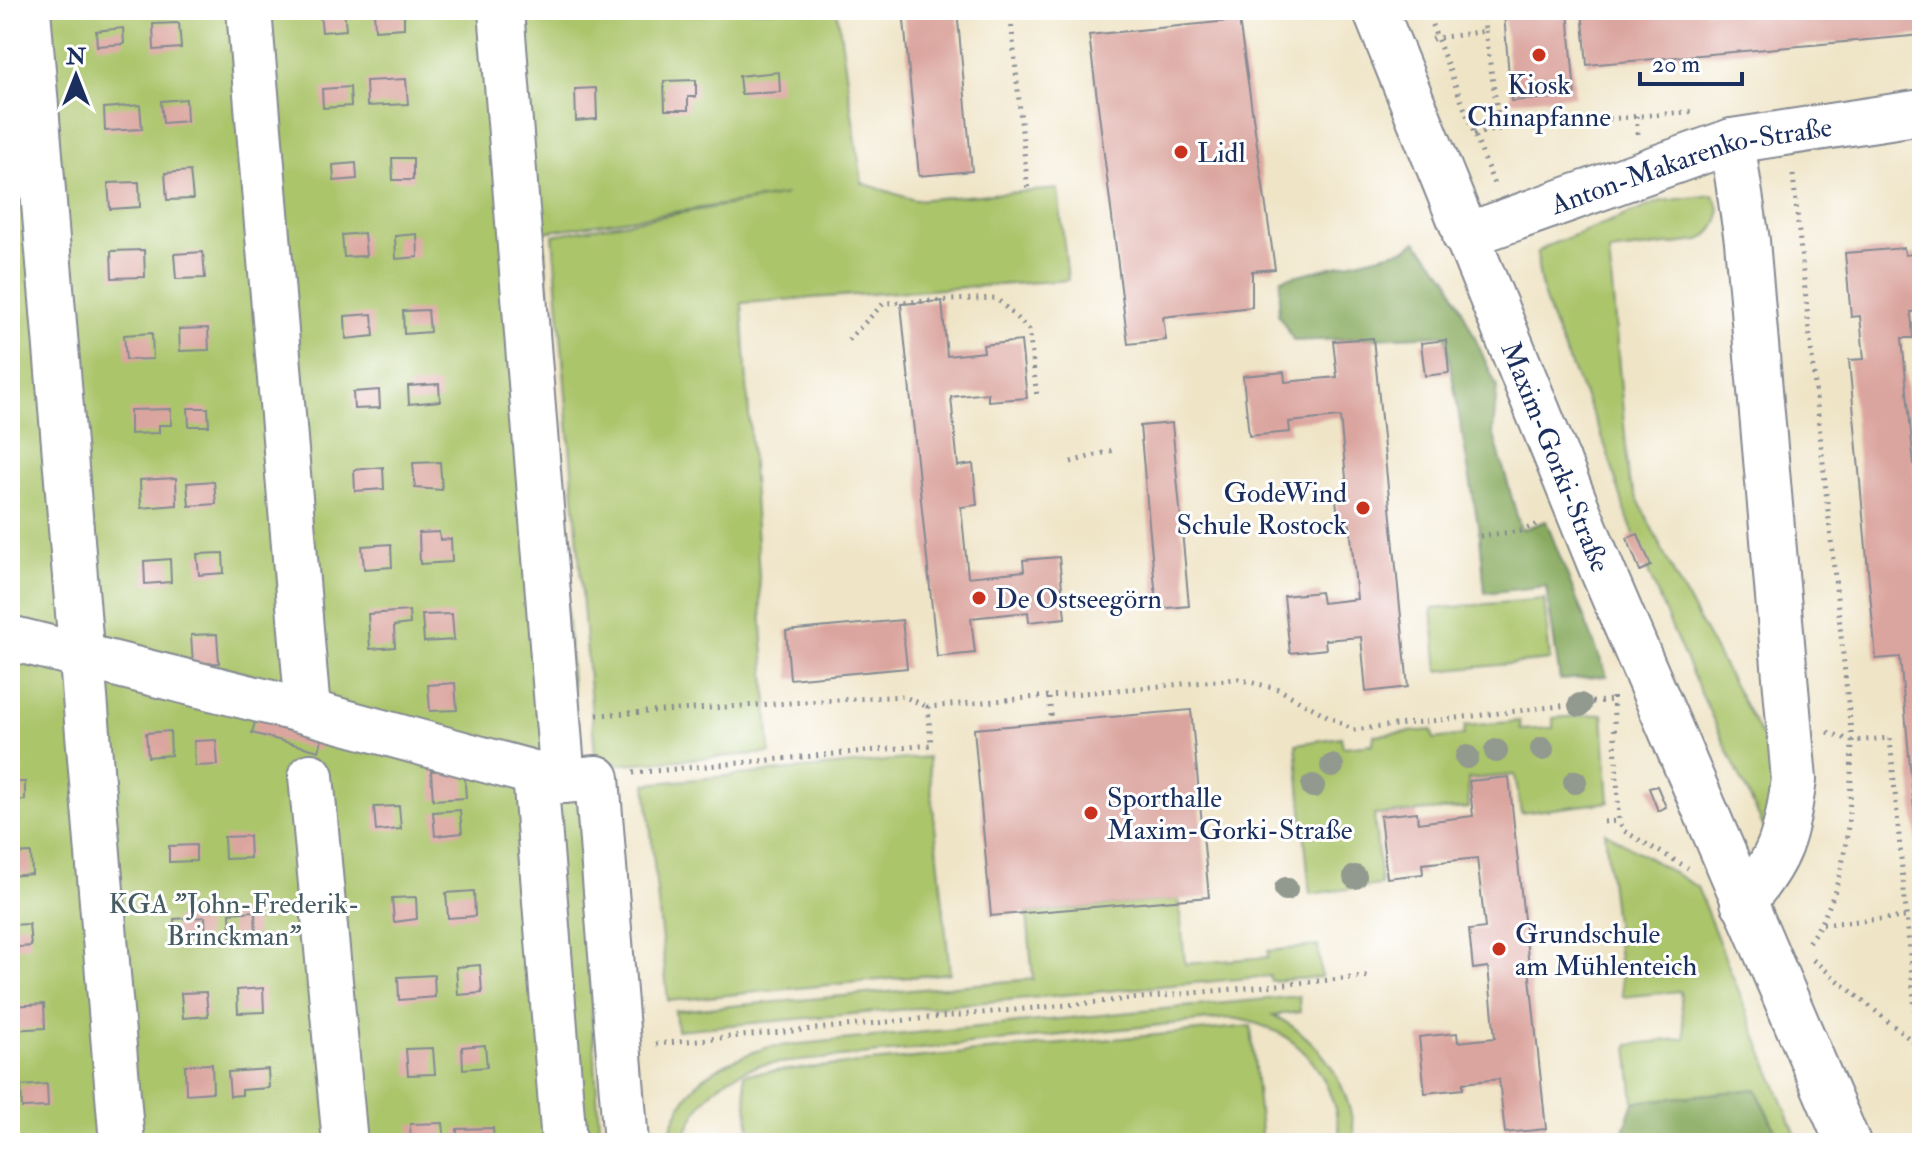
<svg xmlns="http://www.w3.org/2000/svg" width="1932" height="1153" viewBox="0 0 1932 1153" font-family="'IM FELL Double Pica',serif">
  <style>
    .green { fill: #abc56b; stroke: #637a64; stroke-width: 2 }
    .forest { fill: #88aa5f; stroke: #526c5e; stroke-width: 2 }
    .building { fill: #dba59f }
    .lines { fill: none; stroke-linecap: round; stroke-linejoin: round }
    .minor-casing { stroke: #858a92; stroke-width: 48 }
    .path { stroke: #858a92; stroke-width: 5; stroke-dasharray: 2 6; stroke-linecap: butt }
    .minor { stroke: #fff; stroke-width: 44 }
    .tree { fill: #92998f }
    .poi-dot { fill: #c8321e; stroke: #fff; stroke-width: 3 }
    .labels { text-anchor: middle; stroke-width: 6; stroke-linejoin: round; paint-order: stroke }
    .poi-label { font-size: 28px; fill: #1b2f5e; stroke: #fff; text-anchor: start }
    .street-label { font-size: 28px; fill: #1b2f5e; stroke: #fff }
    .park-label { font-size: 28px; fill: #465c62; stroke: #fff }
  </style>
  <rect width="100%" height="100%" fill="#fff"/>
  <filter id="ink" filterUnits="userSpaceOnUse"><feTurbulence type="fractalNoise" baseFrequency=".0125" numOctaves="2"/><feDisplacementMap in="SourceGraphic" scale="16" xChannelSelector="R" yChannelSelector="G"/><feConvolveMatrix kernelMatrix="1 2 1 2 8 2 1 2 1" color-interpolation-filters="sRGB"/></filter>
  <filter id="wash" filterUnits="userSpaceOnUse"><feTurbulence type="fractalNoise" baseFrequency=".006" numOctaves="4" result="noise"/><feDisplacementMap in="SourceGraphic" scale="32" xChannelSelector="R" yChannelSelector="G"/><feGaussianBlur stdDeviation="1.8" result="paint"/><feColorMatrix in="noise" values="0 0 0 0 0 0 0 0 0 0 0 0 0 0 0 0 0 1.4 0 .05"/><feComposite in="paint" operator="in"/></filter>
  <g filter="url(#wash)">
    <rect width="100%" height="100%" fill="#efe4c6"/>
    <path class="green" d="M10,10H837L862,183L914,200L1058,189L1068,280L742,303L770,753L596,766L553,235L786,195L544,232L600,1143H10Z
      M1713,195C1726,214 1717,231 1699,241L1609,252L1629,481L1678,582L1782,774L1764,828C1718,729 1669,630 1631,527C1620,499 1614,469 1603,440C1586,392 1533,300 1538,252L1547,246L1662,201Z
      M1544,599L1550,660L1438,671L1432,609Z
      M1603,714L1609,802L1521,813L1515,775L1468,779L1469,808L1374,815L1381,885L1310,894L1296,744L1341,737L1343,747L1373,744L1374,735L1432,730L1434,739L1464,735L1465,726L1520,721L1521,730L1553,728V718Z
      M928,757L950,973L668,1001L646,784Z
      M1605,832L1697,887L1799,1143H1781L1756,1089L1634,1102L1628,1045L1685,1038L1680,991L1623,997Z
      M1179,899L1185,964L1268,957V951L1318,946L1321,977L1271,981L1270,976L677,1030L675,1011L1033,979L1027,913Z
      M1299,996L1300,1012L1273,1015C1324,1041 1351,1086 1355,1143H1341C1334,1075 1302,1028 1231,1018L760,1065C718,1077 696,1102 683,1143H667C681,1083 714,1064 769,1047Z
      M1251,1026L1262,1143H751L744,1074Z"/>
    <path class="forest" d="M1416,241L1448,278L1497,387L1493,432L1521,530L1546,521L1607,676L1560,680L1546,586L1485,593L1480,536L1445,335L1294,341L1278,314L1281,279L1406,249Z
      M1756,1089L1781,1143H1620L1634,1102Z"/>
    <g id="blocks">
      <path class="building" d="M344,10L346,30L322,32L320,12Z
        M374,10H404V28L375,30Z
        M903,10H957L972,171L919,176Z
        M1555,10H1568L1575,96L1511,101L1504,14Z
        M1582,10H1922V35L1587,65Z
        M1239,20L1275,269L1252,271V307L1163,317L1166,340L1128,344L1089,35Z
        M179,23L181,48L154,50L153,24Z
        M123,28L124,44L97,46L96,31Z
        M779,72L780,92L741,94L739,76Z
        M406,79L408,104L367,106L366,81Z
        M696,80V97H688V110H665L664,81Z
        M350,87L351,106L323,108L322,89Z
        M596,88L597,119L576,121L575,89Z
        M186,99L187,121L163,123L161,101Z
        M140,105L142,129L105,131L104,108Z
        M392,158H413V180H393Z
        M356,163L357,179L334,181L333,165Z
        M190,171L193,199L167,200L165,173Z
        M139,182L140,207L110,209L108,183Z
        M364,233L366,256L344,257L342,235Z
        M417,234L418,257L396,259L395,236Z
        M1904,248L1905,255L1922,253V311L1911,312L1913,338H1902L1922,550L1920,876L1900,657L1876,659L1849,360L1864,359L1860,316L1851,317L1845,253Z
        M144,250L145,277L112,278L111,251Z
        M203,252L205,278L176,279L174,254Z
        M942,301L947,356L984,352L983,345L1021,341L1027,398L988,401V393L951,397L958,466L973,464L977,505L961,507L968,577L1024,571L1023,560L1059,557L1065,618L1029,622L1028,612L971,618L975,653L937,657L901,304Z
        M428,310L430,332L404,334L403,311Z
        M372,314L374,336L346,339L345,316Z
        M208,328L209,350L180,351L179,329Z
        M152,333L153,359L126,360L124,335Z
        M1373,338L1408,687L1366,692L1361,637L1325,640L1326,649L1290,653L1284,596L1320,592L1322,603L1357,599L1350,525L1339,527L1335,490L1347,488L1340,417L1289,422L1290,432L1249,436L1243,376L1284,372L1285,382L1337,377L1333,341Z
        M1446,340L1449,373L1425,376L1421,343Z
        M439,384L440,401L409,404L408,386Z
        M379,390L380,408L354,409L353,392Z
        M188,408H208L209,426H189Z
        M171,409V425H159V433L130,434V410Z
        M1172,423L1189,606L1157,609L1140,426Z
        M440,462L442,490L415,488L413,463Z
        M383,467L384,489L355,491L354,470Z
        M176,478L177,505L141,508L140,480Z
        M214,481L216,504L189,506L187,483Z
        M439,532L440,540L451,539L452,562L420,564L419,533Z
        M1638,534L1651,566L1640,571L1627,538Z
        M391,544L392,567L364,569L362,546Z
        M223,553L224,573L199,575L197,554Z
        M170,559L171,582L145,584L144,561Z
        M409,611L410,624L394,626L395,647L370,649L368,614Z
        M452,614L454,640L424,642L422,615Z
        M902,620L907,668L790,679L786,631Z
        M217,634L219,663L193,664L191,635Z
        M455,683L457,710L430,711L428,685Z
        M1191,710L1209,897L991,916L974,729Z
        M257,714L324,731L319,751L252,733Z
        M170,731L171,755L148,757L146,733Z
        M216,740L218,765L195,766L194,741Z
        M464,769L466,798L433,800L431,771Z
        M1509,777L1546,1129L1505,1133L1499,1079L1463,1083V1089L1425,1093L1419,1037L1457,1033L1458,1042L1495,1038L1488,967L1473,969L1469,930L1485,928L1477,858L1422,864L1423,874L1387,878L1380,816L1417,812L1418,823L1473,816L1469,781Z
        M10,782H25V800L10,801Z
        M1657,786L1666,807L1658,811L1649,788Z
        M399,806L401,829L376,831L374,807Z
        M460,810L462,833L435,836L433,812Z
        M249,836L250,858L225,859L224,837Z
        M196,845V861L169,862V846Z
        M31,853L32,874L10,876V854Z
        M474,891L475,916L448,918L446,893Z
        M416,897L417,919L394,922L392,898Z
        M255,911L256,936L231,938L230,913Z
        M205,917L206,939L175,942L174,919Z
        M29,924L31,946L10,948V925Z
        M480,965L482,993L458,995L456,967Z
        M434,975L435,997L399,1000L398,977Z
        M263,988L264,1012L238,1013L237,990Z
        M206,992L208,1016L183,1018L181,993Z
        M44,1004L45,1028L11,1030L10,1006Z
        M485,1045L487,1067L463,1069L462,1047Z
        M433,1048L435,1074L408,1075L406,1049Z
        M212,1064L213,1092L186,1094L185,1065Z
        M268,1069L269,1088L242,1090V1095L230,1096L228,1072Z
        M47,1084L48,1107L22,1108L21,1086Z
        M443,1123L445,1143H411L410,1124Z
        M493,1128L494,1143H457V1129Z"/>
    </g>
  </g>
  <g filter="url(#ink)">
    <use href="#blocks" fill-opacity="0" stroke="#858a92" stroke-width="2"/>
    <g class="lines">
      <defs>
        <g id="minor">
          <path d="M28,10L122,1143"/>
          <path d="M249,10L308,712"/>
          <path id="s1" d="M1375,10L1603,572L1848,1143"/>
          <path d="M1732,141L1747,241L1794,780C1785,837 1782,857 1743,902"/>
          <path id="s2" d="M1465,236L1732,141L1922,112"/>
          <path d="M10,638L308,712L563,781L501,10"/>
          <path d="M535,774L564,1143"/>
          <path d="M311,776L345,1143"/>
          <path d="M563,781L597,778L626,1143"/>
        </g>
      </defs>
      <use href="#minor" class="minor-casing"/>
      <path class="path" d="M1010,10L1028,192
        M1426,10L1494,184
        M1485,31L1500,129
        M1432,39L1485,31L1484,10
        M1636,116L1638,135
        M1474,134L1500,129L1696,111
        M1793,175L1852,741C1850,809 1851,889 1806,945
        M1922,338V342
        M848,340L884,303L996,298L1029,330L1037,397
        M1071,462L1117,449
        M1480,536L1521,531L1541,523
        M1613,697L1619,821L1624,831L1688,868
        M1049,698L1052,722
        M597,715L903,696L928,707
        M1828,732L1852,741L1890,738L1918,1043H1922
        M633,773L931,745L928,707L1238,679L1278,689L1353,730L1612,700
        M1604,822L1619,821
        M1823,924L1906,917
        M1813,960L1922,1049
        M656,1044L1372,976"/>
      <use href="#minor" class="minor"/>
    </g>
    <g class="tree">
      <circle cx="1580" cy="705" r="12"/>
      <circle cx="1542" cy="749" r="12"/>
      <circle cx="1496" cy="751" r="12"/>
      <circle cx="1467" cy="757" r="12"/>
      <circle cx="1332" cy="766" r="12"/>
      <circle cx="1575" cy="782" r="12"/>
      <circle cx="1313" cy="786" r="12"/>
      <circle cx="1355" cy="877" r="12"/>
      <circle cx="1286" cy="889" r="12"/>
    </g>
  </g>
  <g class="poi-dot">
    <circle cx="1539" cy="55" r="8"/>
    <circle cx="1181" cy="152" r="8"/>
    <circle cx="1363" cy="508" r="8"/>
    <circle cx="979" cy="598" r="8"/>
    <circle cx="1091" cy="813" r="8"/>
    <circle cx="1499" cy="949" r="8"/>
  </g>
  <g class="labels">
    <g class="poi-label">
      <text x="1539" y="94" text-anchor="middle">Kiosk<tspan x="1539" dy="32">Chinapfanne</tspan></text>
      <text x="1197" y="162">Lidl</text>
      <text x="1347" y="502" text-anchor="end">GodeWind<tspan x="1347" dy="32">Schule Rostock</tspan></text>
      <text x="995" y="608">De Ostseegörn</text>
      <text x="1107" y="807">Sporthalle<tspan x="1107" dy="32">Maxim-Gorki-Straße</tspan></text>
      <text x="1515" y="943">Grundschule<tspan x="1515" dy="32">am Mühlenteich</tspan></text>
    </g>
    <g class="street-label">
      <text dy="10" stroke="none"><textPath href="#s2" startOffset="238">Anton-Makarenko-Straße</textPath></text>
      <text dy="10" stroke="none"><textPath href="#s1" startOffset="482">Maxim-Gorki-Straße</textPath></text>
    </g>
    <g class="park-label">
      <text x="234" y="913">KGA "John-Frederik-<tspan x="234" dy="32">Brinckman"</tspan></text>
    </g>
  </g>
  <rect width="1932" height="1153" fill="none" stroke="#fff" stroke-width="40"/>
  <g transform="translate(76 76)" stroke="#ffffff" stroke-width="6" paint-order="stroke">
  <path d="M0-6L14 30L0 20L-14 30Z" fill="#1b2f5e"/>
  <text y="-12" font-size="22" font-weight="bold" text-anchor="middle" fill="#1b2f5e">N</text>
  </g>
  <path d="M1640 72v12h102v-12" fill="none" stroke="#1b2f5e" stroke-width="4"/>
  <text x="1652" y="72" font-size="24" fill="#1b2f5e" stroke="#ffffff" stroke-width="6" paint-order="stroke">20 m</text>
</svg>
